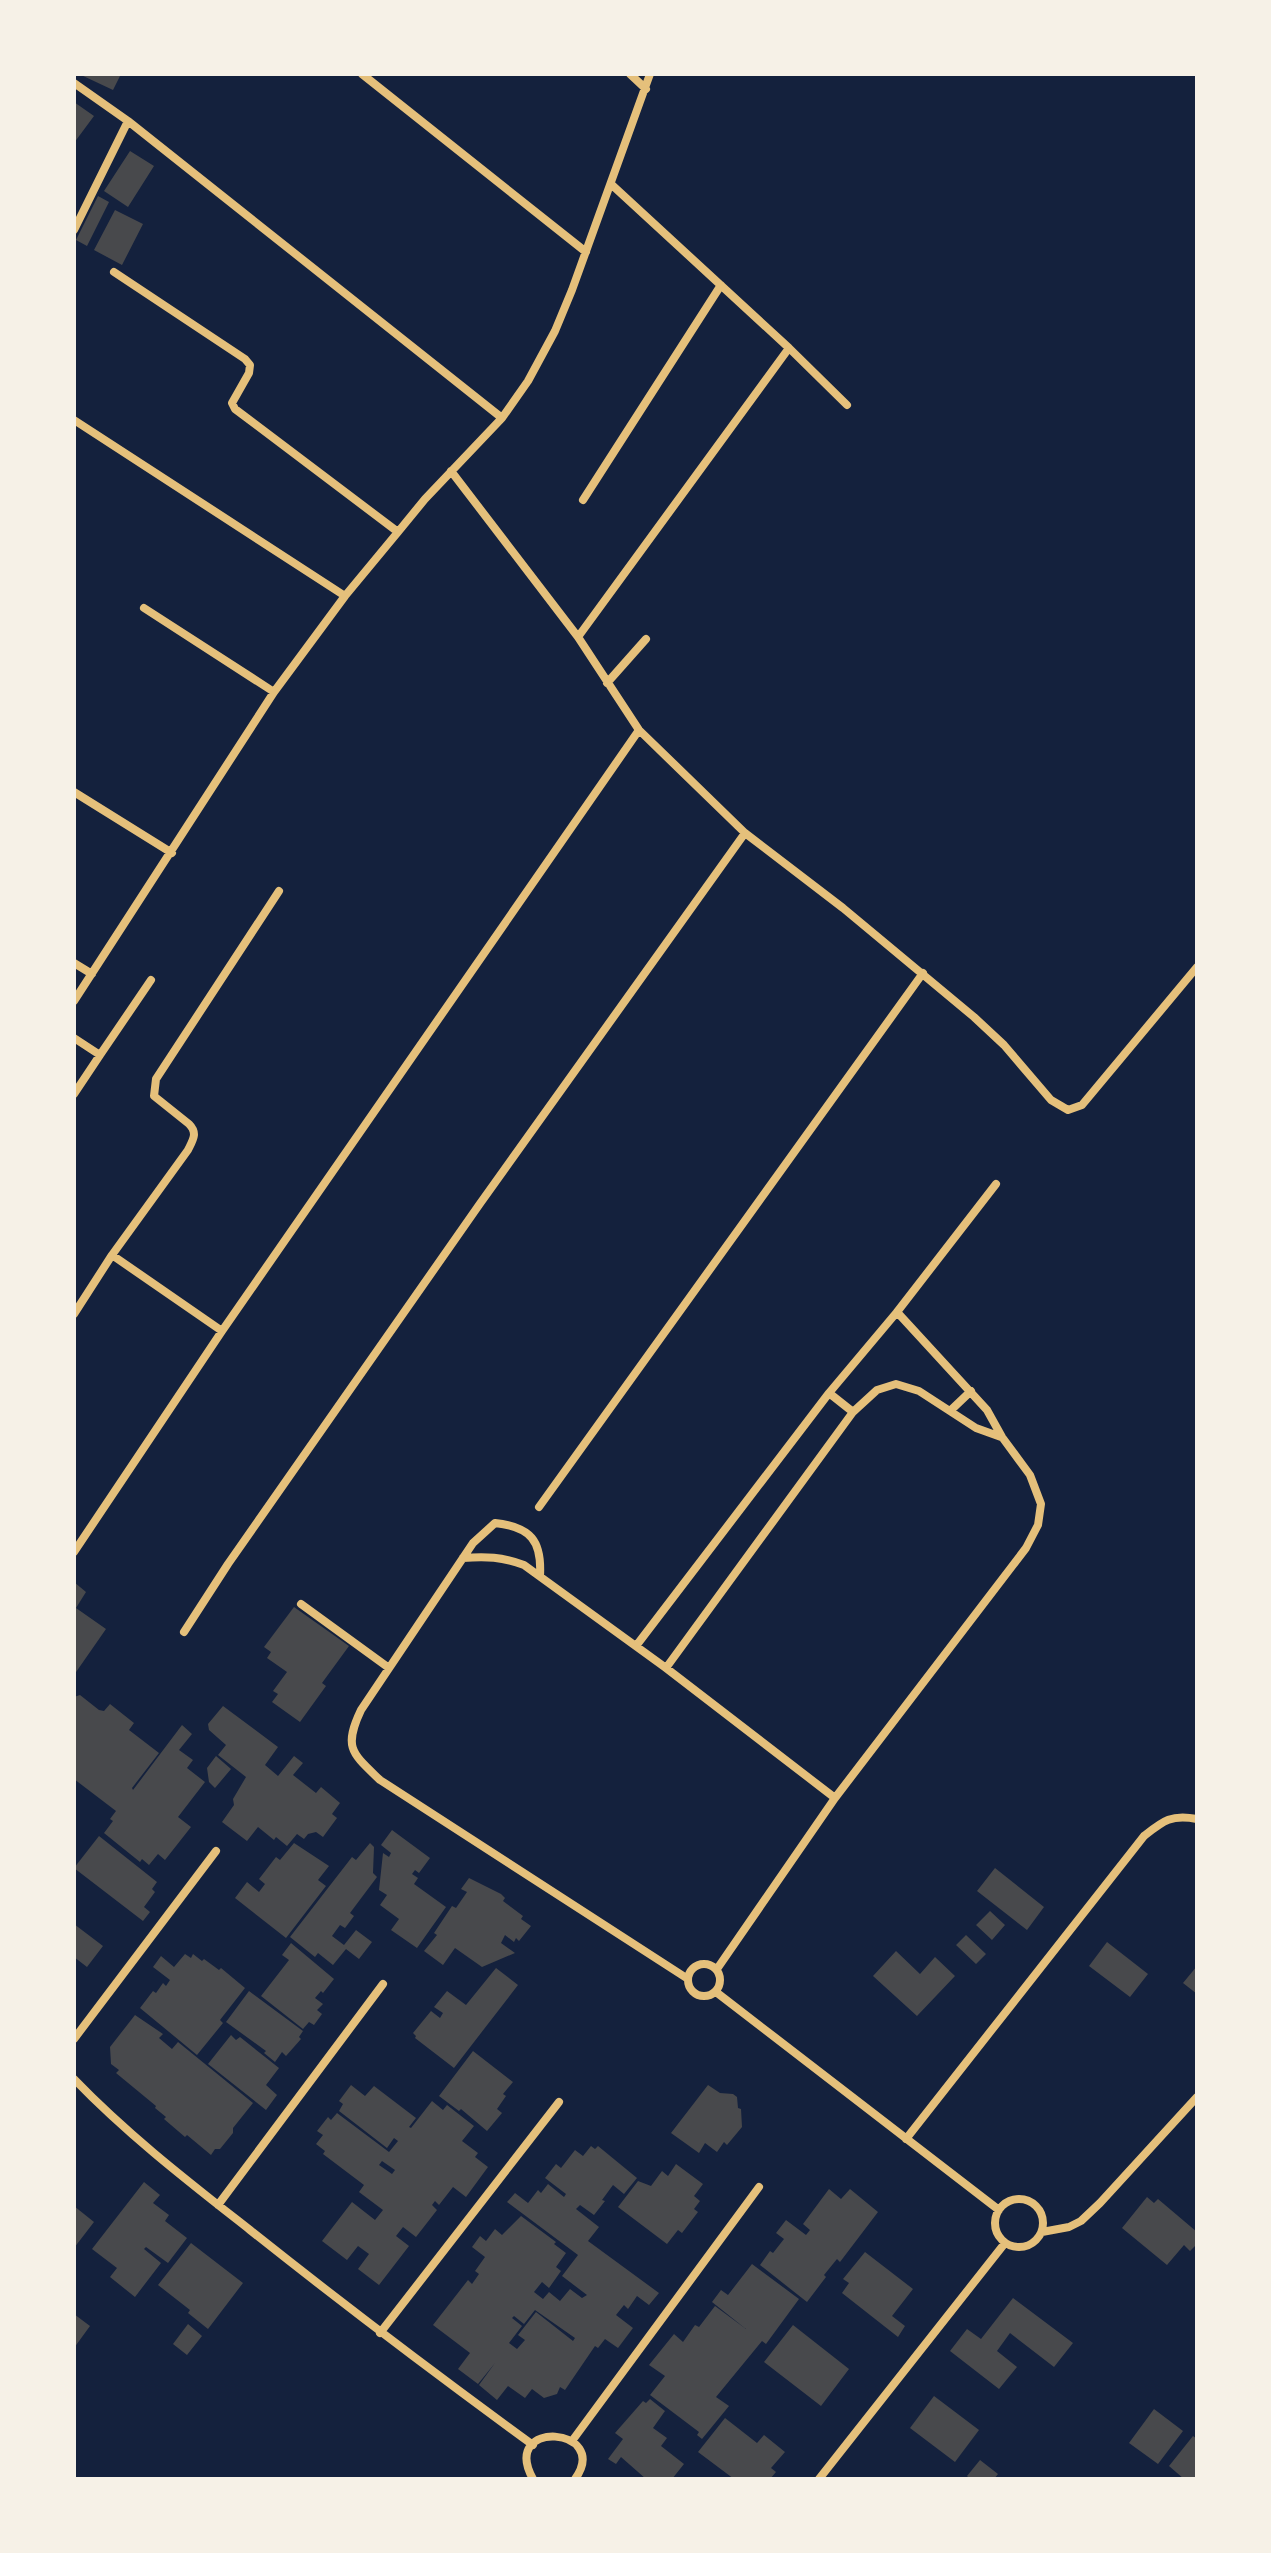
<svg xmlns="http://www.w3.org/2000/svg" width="1271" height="2553" viewBox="0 0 1271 2553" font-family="Roboto,sans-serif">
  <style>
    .building { fill: #48494c; fill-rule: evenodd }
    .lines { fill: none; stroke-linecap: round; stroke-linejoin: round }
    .minor { stroke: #e5c07b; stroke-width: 8 }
  </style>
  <rect width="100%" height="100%" fill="#14213d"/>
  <path class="building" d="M79,74H121L113,90Z
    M74,102L94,116L74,143Z
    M130,151L154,166L128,207L104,191Z
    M98,196L109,202L87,246L76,240Z
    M115,210L143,224L122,265L94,250Z
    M74,1582L86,1592L76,1608L106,1629L74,1675Z
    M294,1607L349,1646L322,1683L326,1686L300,1722L272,1702L278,1694L273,1691L287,1672L267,1658L271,1652L264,1647Z
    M80,1695L99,1710L104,1711L110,1704L134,1723L129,1730L159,1753L132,1788L133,1790L182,1725L192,1734L179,1750L193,1760L187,1768L205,1782L178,1817L191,1827L165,1860L158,1854L149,1865L142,1859L140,1862L104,1833L113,1821L110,1819L116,1811L74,1779L76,1741L74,1697Z
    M223,1706L278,1747L265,1765L278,1776L294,1756L303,1763L293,1775L316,1793L321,1787L340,1803L332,1814L337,1818L323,1837L316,1832L308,1834L304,1839L297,1834L287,1846L276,1837L274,1840L258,1827L247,1841L222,1822L234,1805L233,1799L246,1777L218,1755L226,1745L209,1730L208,1724Z
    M216,1756L231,1769L215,1788L209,1782L207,1768Z
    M392,1830L430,1858L419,1873L415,1870L412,1874L418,1878L414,1884L446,1907L417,1948L391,1930L399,1919L380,1905L387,1895L379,1890L383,1853L389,1857L391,1853L381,1845Z
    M99,1836L157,1882L152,1889L155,1892L144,1907L150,1912L143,1921L74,1868Z
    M294,1843L329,1866L318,1880L326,1886L286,1938L235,1898L247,1882L259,1892L265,1884L259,1879L276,1857L280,1860Z
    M370,1843L374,1847L373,1873L377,1877L350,1913L354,1916L345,1928L340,1925L332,1936L344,1945L356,1930L372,1942L359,1959L346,1949L333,1965L318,1953L315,1957L290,1937L352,1857L356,1860Z
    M995,1868L1044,1907L1027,1930L977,1891Z
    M469,1878L501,1894L505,1898L503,1901L523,1916L521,1919L531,1926L519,1941L516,1938L514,1942L505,1935L501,1943L515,1953L482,1967L455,1948L443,1965L424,1951L437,1935L434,1933L452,1906L456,1908L467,1892L461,1889Z
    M990,1911L1005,1925L992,1940L976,1925Z
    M74,1924L103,1946L87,1967L74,1957Z
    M966,1935L986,1954L976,1964L956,1945Z
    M1107,1942L1148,1974L1130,1997L1089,1966Z
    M291,1943L334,1979L323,1993L321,1991L315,1998L323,2004L317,2010L322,2014L314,2025L309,2022L303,2029L261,1996L289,1960L282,1955Z
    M896,1951L920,1974L935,1957L955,1976L917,2016L873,1976Z
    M185,1954L191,1958L193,1954L202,1961L204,1959L219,1970L221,1968L245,1988L220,2020L223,2023L197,2055L140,2008L153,1991L156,1993L163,1983L166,1986L170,1980L153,1967L161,1956L174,1967Z
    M1197,1966V1994L1183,1983Z
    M496,1968L518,1985L454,2068L415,2038L416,2036L413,2033L431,2011L440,2018L443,2013L434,2007L447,1991L466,2005Z
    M249,1991L303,2031L299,2037L301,2039L286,2056L282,2052L275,2062L264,2053L266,2051L226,2022Z
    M135,2015L163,2034L159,2038L172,2049L178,2042L253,2103L233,2128V2133L220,2149H215L211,2155L187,2135L185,2137L164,2119L166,2117L155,2108L156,2106L116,2073L119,2070L111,2064L110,2047Z
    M231,2035L236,2040L240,2037L279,2068L266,2085L277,2095L266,2110L208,2064Z
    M473,2051L513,2082L503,2094L506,2096L497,2109L502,2113L487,2131L461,2109L459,2111L439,2096Z
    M351,2085L365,2096L374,2086L416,2118L409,2127L411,2128L432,2101L443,2110L447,2105L474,2126L462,2141L478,2153L475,2157L488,2167L466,2197L453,2187L439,2205L435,2201L432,2205L437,2210L416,2237L403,2227L396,2236L409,2246L379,2285L358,2269L369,2254L358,2246L347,2260L322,2241L352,2202L375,2220L383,2210L359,2192L364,2185L323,2154L325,2151L316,2144L323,2135L317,2131L328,2117L331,2120L337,2113L389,2152L398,2141L394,2138L387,2148L339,2111L343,2104L339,2101ZM382,2161L395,2170L392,2174L379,2165Z
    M708,2085L720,2093L733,2094L737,2097L738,2108L741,2109L742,2127L727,2145L724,2142L717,2152L705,2143L699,2153L671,2133Z
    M591,2146L595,2149L598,2146L637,2178L624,2194L613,2185L602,2200L605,2201L594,2215L580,2205L576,2209L599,2227L588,2241L659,2293L649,2305L637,2296L628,2309L624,2305L616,2315L633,2328L618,2348L605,2339L598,2348L595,2346L565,2390L560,2387L557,2394L544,2398L532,2389L525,2398L508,2386L497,2400L479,2385L495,2363L478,2384L458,2369L470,2353L433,2325L468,2280L472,2284L479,2274L475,2271L485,2257L472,2247L480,2236L486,2241L495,2229L502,2235L521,2216L556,2242L554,2244L566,2253L556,2267L561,2271L549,2288L542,2282L534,2292L543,2299L549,2292L560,2301L570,2289L582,2298L587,2295L562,2276L578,2255L507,2202L515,2193L528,2203L538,2190L541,2193L548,2184L564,2197L566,2194L545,2178L556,2164L561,2168L575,2150L583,2156ZM535,2310L575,2338L573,2341L536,2312L518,2335L525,2340L517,2349L509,2343L522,2326L512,2318L514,2316L524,2324Z
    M676,2164L703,2184L694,2196L700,2201L694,2209L698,2212L682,2233L678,2230L667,2244L618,2207L638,2181L651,2186L662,2171L668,2176Z
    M144,2182L160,2195L153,2203L169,2215L165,2221L187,2238L168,2263L146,2247L144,2249L161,2263L135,2297L110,2277L117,2268L92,2249Z
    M829,2189L841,2199L850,2189L878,2212L840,2262L837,2259L824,2275L826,2277L807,2302L760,2265L770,2251L773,2253L784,2239L776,2233L786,2220L806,2235L810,2230L803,2224Z
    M1147,2197L1154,2203L1158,2199L1197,2232V2244L1190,2251L1184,2245L1167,2265L1122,2228Z
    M74,2206L94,2222L74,2248Z
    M191,2243L243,2283L208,2329L188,2313L190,2310L158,2285Z
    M865,2252L913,2289L892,2316L905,2326L898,2337L842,2293L849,2283L843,2279Z
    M752,2264L799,2299L766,2344L762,2341L716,2397L729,2406L702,2439L697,2435L699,2432L650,2395L665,2376L649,2365L674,2334L683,2342L695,2325L699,2327L715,2306L746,2329L712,2302L721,2290L728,2295Z
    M1013,2298L1073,2343L1054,2367L1010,2333L997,2351L1017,2367L999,2389L950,2351L967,2329L981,2339Z
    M74,2314L90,2326L74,2348Z
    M188,2324L202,2336L187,2355L173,2344Z
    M793,2325L849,2369L821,2406L764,2362Z
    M934,2396L979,2430L955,2462L910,2428Z
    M650,2399L665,2411L653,2428L667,2438L661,2446L684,2464L672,2479H646L621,2457L616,2464L608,2459L623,2439L615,2433L643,2401L646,2403Z
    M1154,2409L1183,2431L1158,2464L1129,2443Z
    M725,2418L757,2443L764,2435L785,2452L771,2468L776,2472L770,2479H734L698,2452Z
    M1193,2436L1197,2439V2479H1184L1169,2466Z
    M980,2460L998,2474L994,2479H970L967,2476Z"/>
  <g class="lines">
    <path class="minor" d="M362,74L586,252
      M630,74L646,89
      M74,83L128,121L502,418
      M612,185L789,348L847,405
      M74,230L128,121
      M114,272L245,359L250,365L249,373L232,403L235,409L398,532
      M74,420L345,596
      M451,471L578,637L639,730L745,833L843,908L974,1017L1004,1045L1051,1100L1068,1110L1082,1105L1197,967
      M583,500L721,285
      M144,608L274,692
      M578,637L789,348
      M607,683L646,639
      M74,792L172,853
      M74,963L92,974
      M74,1001L274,692L345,596L398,532L425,499L502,418L528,381L555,331L572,290L650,74
      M74,1038L100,1055L151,980
      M74,1094L100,1055
      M112,1255L222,1331
      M897,1312L996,1184
      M74,1314L112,1255L188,1150C193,1140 198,1133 189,1124L154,1096L156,1079L279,891
      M829,1393L853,1412
      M950,1411L971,1391
      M539,1507L923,973
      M74,1552L222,1331L639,730
      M463,1558C486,1556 502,1557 524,1565L666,1668L835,1798
      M540,1576C542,1541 531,1527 495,1523L473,1543L361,1710C343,1748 352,1753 380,1780L688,1979
      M301,1604L389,1668
      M184,1632L228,1564L479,1205L745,833
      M636,1646L829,1393L897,1312L987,1410L1002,1437L1030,1475L1041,1504L1038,1525L1026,1548L835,1798L717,1969
      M666,1668L853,1412L877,1390L896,1384L919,1391L976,1428L1001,1437
      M688 1980a16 16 0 1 1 32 0a16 16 0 1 1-32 0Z
      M716,1992L999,2210
      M74,2039L216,1851
      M74,2079C128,2135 189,2182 250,2230C343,2304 437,2375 533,2445
      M906,2139L1144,1836C1163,1821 1171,1814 1197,1819
      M995 2223a24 24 0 1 1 48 0a24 24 0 1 1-48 0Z
      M218,2205L383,1984
      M1042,2232L1069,2227L1081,2221L1100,2203L1197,2097
      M380,2333L559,2102
      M572,2441L759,2187
      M533,2479C499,2418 612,2427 575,2479
      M819,2479L1005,2243"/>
  </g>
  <rect width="1271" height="2553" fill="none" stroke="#f6f1e7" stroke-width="152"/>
</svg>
